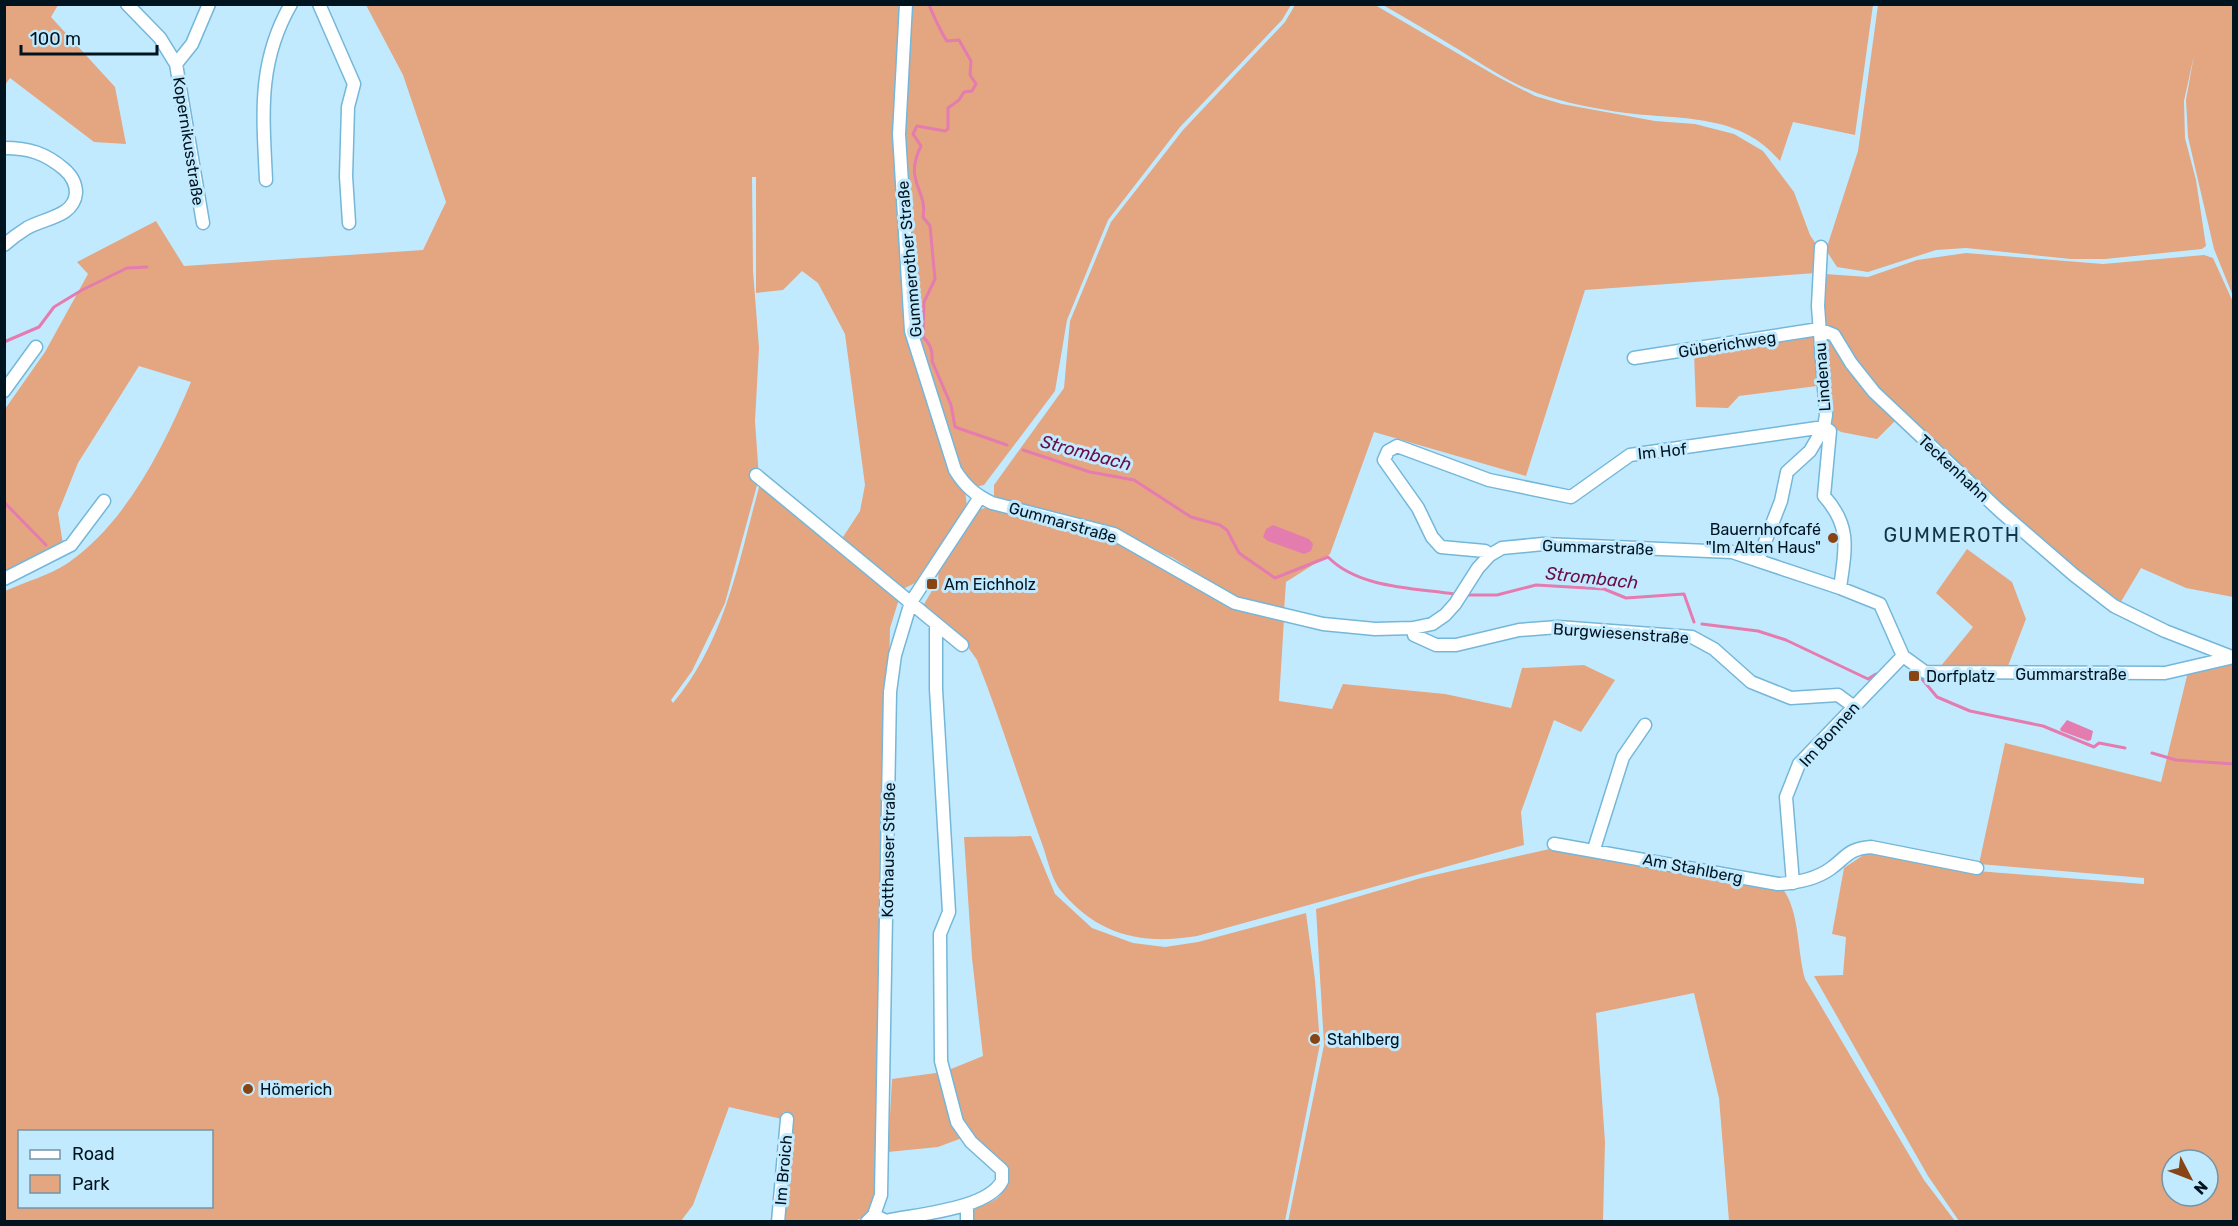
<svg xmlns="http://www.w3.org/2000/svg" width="2238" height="1226" viewBox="0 0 2238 1226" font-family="Rubik,sans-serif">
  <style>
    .green { fill: #e4a581; fill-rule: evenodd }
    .water { fill: #e57caf }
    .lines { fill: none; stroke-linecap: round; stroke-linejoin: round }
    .stream { stroke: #e57caf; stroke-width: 3 }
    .minor-casing { stroke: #74b7d9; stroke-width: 15 }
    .minor { stroke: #fff; stroke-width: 12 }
    .poi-dot { fill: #874415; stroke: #c2eaff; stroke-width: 2 }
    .labels { text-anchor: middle; stroke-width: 6; stroke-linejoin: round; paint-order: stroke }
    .street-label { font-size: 16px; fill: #001420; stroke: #c2eaff }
    .poi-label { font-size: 16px; fill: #001420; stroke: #c2eaff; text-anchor: start }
    .water-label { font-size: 18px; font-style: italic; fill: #6c0c45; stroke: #c2eaff }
    .quarter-label { font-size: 20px; letter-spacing: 1.5px; fill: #123647; stroke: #c2eaff }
  </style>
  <rect width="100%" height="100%" fill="#c2eaff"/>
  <path class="green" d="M5,4L58,5L51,17L115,87L126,144L94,142L10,78L5,85Z
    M366,5H1291L1282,20L1180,127L1108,220L1067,320L1055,391L984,485L974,487L959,470L917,328L905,155L908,332L965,491L967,506L915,583L901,590L841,540L860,511L865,485L845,334L818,283L802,271L783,290L756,293V177H752L753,271L759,348L755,421L759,478L725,603L692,671L671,700L673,703C726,641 740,555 761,480L899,599L890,628L877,1198L864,1217L855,1221H780L785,1205L791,1114L783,1112L782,1119L729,1107L693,1205L681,1221H5V591C25,582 50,575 68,563C127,522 164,446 191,382L139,366L78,463L58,513L63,544L5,572V409L45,352L88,274L77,262L156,221L184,266L423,250L446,202L403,75ZM20,1132H212V1206H20Z
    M1295,5H1375L1498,77L1535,96L1562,104L1655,121L1695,124L1734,134L1763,151L1794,192L1810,235L1818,247L1816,273L1585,290L1526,476L1374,432L1330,554L1286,582L1284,611L1243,602L1173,558L1115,530L994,496V485L1064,388L1070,321L1111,222L1183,130L1285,22Z
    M1383,5H1873L1855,135L1793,122L1780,161C1740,113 1682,120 1626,113C1596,109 1565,103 1537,93C1510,83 1485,66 1461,51C1435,35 1409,20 1383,5Z
    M1878,5H2233V296L2214,249L2188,137L2186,100L2194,55L2184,101L2185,138L2196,180L2206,246L2202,249L2105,259H2071L1966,248L1936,250L1868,272L1837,267L1826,250L1858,151Z
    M1966,253L2103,264L2204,255L2213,258L2233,302V597L2186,588L2141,568L2119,605L2075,573L1877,391L1822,325L1825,274L1868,277L1917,260Z
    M1815,334L1817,386L1739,396L1728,408L1696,407L1694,353Z
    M1828,337L1832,338L1896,420L1877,439L1841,432L1831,426L1825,340Z
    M989,507L1112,538L1165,567L1284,619L1279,701L1332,709L1343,684L1445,694L1511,708L1522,668L1584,665L1615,680L1581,732L1554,720L1521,812L1524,845L1197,936C1143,945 1099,936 1062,892C1051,880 1047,856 1041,841C1019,781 1001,720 977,660L965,643L923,606L938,580L939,567L977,510Z
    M1967,549L2012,582L2026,619L2008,666L1940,667L1973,627L1936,593Z
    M2233,663V1221H1959L1928,1176L1814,976L1843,975L1846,937L1832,934L1844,868L1868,852L1977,871L2144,884V878L1979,864L2005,743L2161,782L2188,672ZM2172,1160H2208V1196H2172Z
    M1031,836L1055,894L1092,928L1133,943L1165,947L1198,942L1306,913L1315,980L1320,1044L1285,1221H969C969,1203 992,1207 1001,1194C1004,1190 1005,1184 1007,1180L960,1122L946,1071L983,1056L972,958L964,837Z
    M1554,848L1783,889C1800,913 1797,951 1805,979L1924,1180L1955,1221H1729L1719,1098L1694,993L1596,1013L1605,1142L1603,1221L1288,1222L1324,1045L1316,909L1421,878Z
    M943,1072L962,1138L938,1147L888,1152L892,1079Z"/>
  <path class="water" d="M1273,525L1309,539L1313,544L1311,551L1304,554L1268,541L1263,537L1266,529Z
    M2067,720L2093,731L2091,740L2088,741L2061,731L2060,729Z"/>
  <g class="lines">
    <path class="stream" d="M929,4C931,11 943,36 947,41L959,40L971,61L970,75L976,84L972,91L964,92L959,100L948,108V129L945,131L917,126L913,134L921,146C903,182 928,190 923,217L930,226L935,279L924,302L923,337C930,343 933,351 932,361L951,405L955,427L1007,445
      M4,342L39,327L54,307L82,290L127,268L147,267
      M1023,450L1090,472L1134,480L1191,517L1220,525L1227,530L1239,553L1275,578L1328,557C1358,588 1413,588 1454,594
      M4,502L46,545
      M1468,595H1497L1536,585L1604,589L1626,598L1684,594L1694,622
      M1702,624L1758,631L1786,640L1868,679L1876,674
      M1922,679L1937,697L1970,711L2043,726L2094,747L2099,743L2125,748
      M2152,753L2176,760L2234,764"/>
    <defs>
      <path id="minor" d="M127,4L160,38L176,64L203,223
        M319,4L354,84L348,107L346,176L349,223
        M906,4L899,134L911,331L955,470C965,486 975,495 992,503L1114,534L1235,603L1323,624L1375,629L1413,628L1432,624L1445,615L1455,604L1478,568L1490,555L1502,548L1543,544L1732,552L1840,588L1880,604L1903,656L1925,672L2165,673L2234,657
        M176,64L192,44L209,4
        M4,148C29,148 45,153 64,169C71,175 76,183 76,193C74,217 44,218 27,228C19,233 11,239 4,245
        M266,180C263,115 257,63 291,4
        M1634,358L1819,329L1834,335L1851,363L1874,392L2000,511L2074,575L2114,606L2165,631L2232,657
        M4,391L36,347
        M756,475L962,645
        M1490,555L1485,551L1441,547L1432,537L1418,508L1384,460L1388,451L1397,446L1489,480L1571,497L1630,455L1824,427L1830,431L1824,496C1852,527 1845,550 1840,588
        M1758,560L1781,501L1787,472L1810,451L1824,427L1826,415L1818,306L1821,247
        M4,579L71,545L104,501
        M1413,628L1414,635L1436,645H1456L1519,630L1558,627L1692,637L1714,649L1751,682L1791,698L1838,695L1853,706
        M1554,844L1778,884C1795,883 1816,879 1830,869C1847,857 1847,849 1871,847L1977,868
        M1594,849L1623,757L1645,725
        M1793,883L1786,797L1799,764L1903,656
        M967,1206V1222
        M874,1215L886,1221C918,1214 988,1209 1002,1181V1170L971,1142L957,1122L941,1061L940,934L949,912L936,689V625
        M778,1222L787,1119
        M867,1222L874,1215L881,1195L890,692L895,655L911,602L980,497"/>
    </defs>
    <use href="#minor" class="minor-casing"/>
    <use href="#minor" class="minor"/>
  </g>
  <g class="poi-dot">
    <circle cx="1833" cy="538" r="6"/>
    <rect x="926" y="578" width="12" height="12" rx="3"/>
    <rect x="1908" y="670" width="12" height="12" rx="3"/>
    <circle cx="1315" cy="1039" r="6"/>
    <circle cx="248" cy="1089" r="6"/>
  </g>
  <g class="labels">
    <g class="street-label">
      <text transform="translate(189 141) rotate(81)" y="6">Kopernikusstraße</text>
      <text transform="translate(909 259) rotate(-95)" y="6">Gummerother Straße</text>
      <text transform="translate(1727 344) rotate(-9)" y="6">Güberichweg</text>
      <text transform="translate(1822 377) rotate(-94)" y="6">Lindenau</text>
      <text transform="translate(1662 451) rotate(-6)" y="6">Im Hof</text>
      <text transform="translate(1954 468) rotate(43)" y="6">Teckenhahn</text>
      <text transform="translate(1063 522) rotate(16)" y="6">Gummarstraße</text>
      <text transform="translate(1598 547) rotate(2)" y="6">Gummarstraße</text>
      <text transform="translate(1621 633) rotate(4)" y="6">Burgwiesenstraße</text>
      <text x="2071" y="680">Gummarstraße</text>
      <text transform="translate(1829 734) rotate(-48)" y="6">Im Bonnen</text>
      <text transform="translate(888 850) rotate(-89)" y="6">Kotthauser Straße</text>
      <text transform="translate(1693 868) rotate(11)" y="6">Am Stahlberg</text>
      <text transform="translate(783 1170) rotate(-85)" y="6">Im Broich</text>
    </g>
    <g class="poi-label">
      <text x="1821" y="535" text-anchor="end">Bauernhofcafé<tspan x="1821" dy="18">"Im Alten Haus"</tspan></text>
      <text x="944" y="590">Am Eichholz</text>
      <text x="1926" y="682">Dorfplatz</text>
      <text x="1327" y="1045">Stahlberg</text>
      <text x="260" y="1095">Hömerich</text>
    </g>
    <g class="water-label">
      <text transform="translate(1086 453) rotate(15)" y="6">Strombach</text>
      <text transform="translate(1592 578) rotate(6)" y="6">Strombach</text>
    </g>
    <g class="quarter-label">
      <text x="1952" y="542">GUMMEROTH</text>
    </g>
  </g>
  <rect width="2238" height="1226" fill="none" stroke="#001420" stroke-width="12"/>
  <rect x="18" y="1130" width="195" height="78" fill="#c2eaff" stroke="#7494a6" stroke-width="1.5"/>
  <rect x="30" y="1150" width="30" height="9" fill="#ffffff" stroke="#7494a6" stroke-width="1.5"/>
  <text x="72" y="1160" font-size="18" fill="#001420">Road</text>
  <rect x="30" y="1175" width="30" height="18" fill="#e4a581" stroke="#7494a6" stroke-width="1.5"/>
  <text x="72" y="1190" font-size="18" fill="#001420">Park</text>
  <g transform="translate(2190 1178) rotate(132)"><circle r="28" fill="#c2eaff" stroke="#7494a6" stroke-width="1.5"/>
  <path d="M0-4.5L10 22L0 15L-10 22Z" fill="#874415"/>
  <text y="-9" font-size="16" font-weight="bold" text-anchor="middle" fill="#001420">N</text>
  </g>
  <path d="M21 45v9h136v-9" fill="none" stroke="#001420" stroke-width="3"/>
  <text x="30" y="45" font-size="18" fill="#001420" stroke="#c2eaff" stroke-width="4.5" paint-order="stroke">100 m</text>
</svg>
